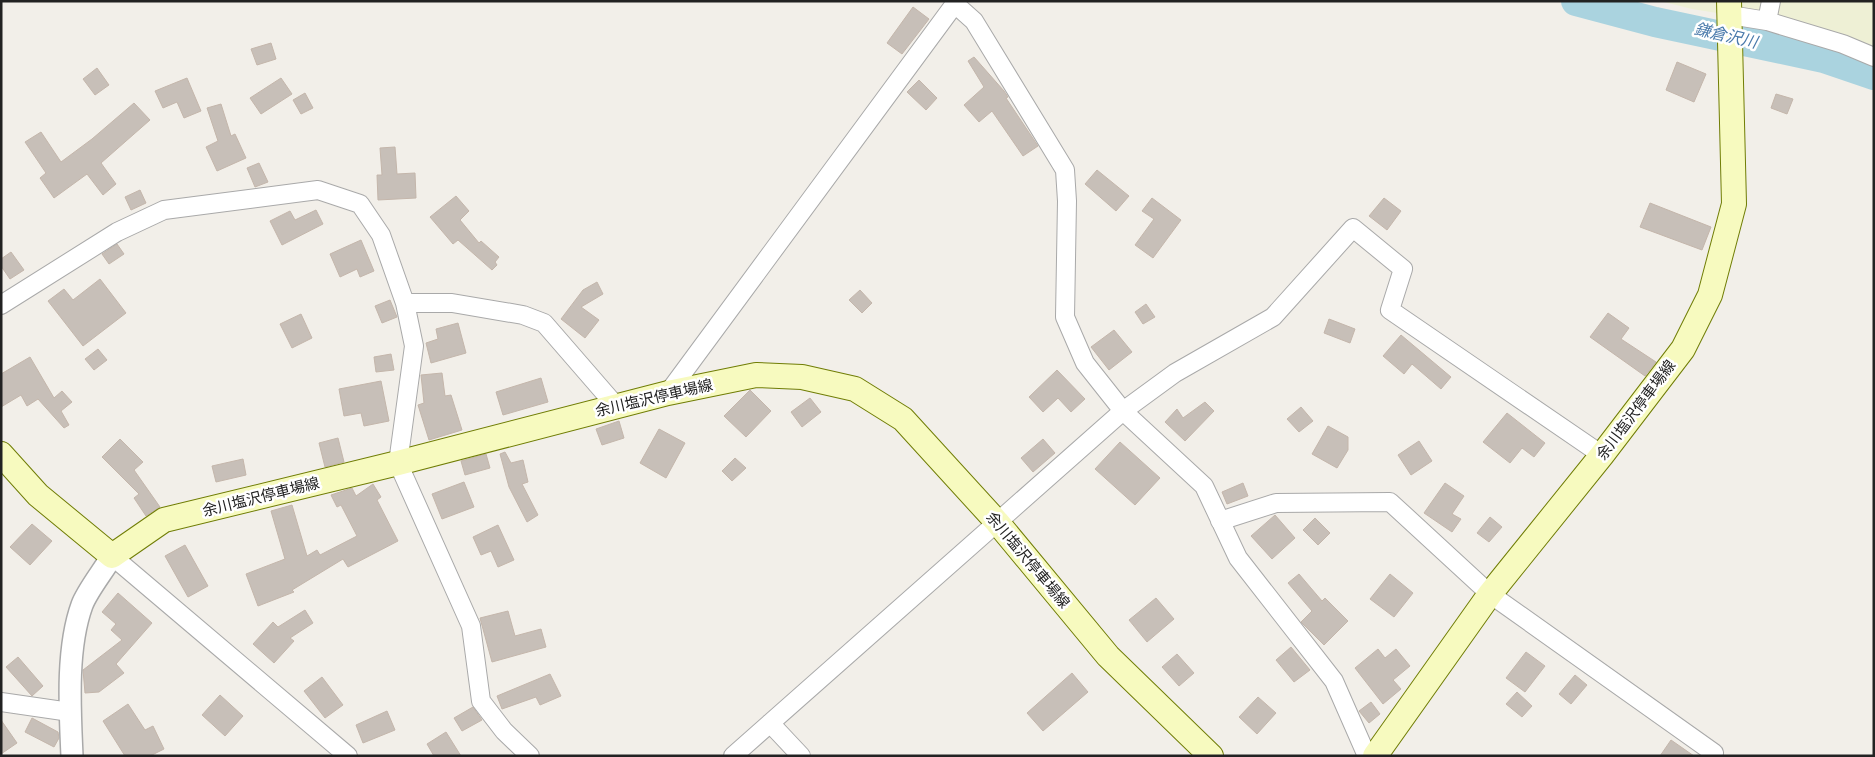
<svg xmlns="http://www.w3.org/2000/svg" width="1875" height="757" viewBox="0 0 1875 757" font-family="Arial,'Noto Sans JP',sans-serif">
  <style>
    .farmland { fill: #eef0d5 }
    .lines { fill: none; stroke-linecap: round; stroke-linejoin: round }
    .river { stroke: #aad3df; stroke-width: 30 }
    .building { fill: #c7bfb8; stroke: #c4b6ab }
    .minor-casing { stroke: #a9a9a9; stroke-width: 20 }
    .tertiary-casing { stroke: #a9a9a9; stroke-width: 24 }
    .secondary-casing { stroke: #707d05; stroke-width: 26 }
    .minor { stroke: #fff; stroke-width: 18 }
    .tertiary { stroke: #fff; stroke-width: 21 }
    .secondary { stroke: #f7fabf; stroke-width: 24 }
    .labels { text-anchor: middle; stroke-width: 5; stroke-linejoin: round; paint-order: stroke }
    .street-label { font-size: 15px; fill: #222; stroke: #fff }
    .water-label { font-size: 16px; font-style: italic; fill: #4a7aab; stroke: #fff }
  </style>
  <rect width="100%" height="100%" fill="#f2efe9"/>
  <path class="farmland" d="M1660,1H1874V57L1767,21L1692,9Z"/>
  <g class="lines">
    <path class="river" d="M1576,1L1655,22L1824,58L1874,75"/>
  </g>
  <path class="building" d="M913,7L929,19L902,54L887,43Z
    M271,43L276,59L257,65L251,49Z
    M974,57L1004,91L1008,97L1006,98L1038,146L1023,156L992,111L979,122L964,105L984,87L968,61Z
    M1677,62L1706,74L1694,102L1666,90Z
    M97,68L109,85L95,95L83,79Z
    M187,78L201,111L184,118L177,102L163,108L155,91Z
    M281,78L292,94L261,114L250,98Z
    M919,80L937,98L926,110L907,92Z
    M305,93L313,108L301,114L293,100Z
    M1776,94L1793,99L1787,114L1771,108Z
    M134,103L150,120L101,163L116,184L103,195L87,174L54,198L40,178L46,173L25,142L41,132L61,162L92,139Z
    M221,104L231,136L235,134L246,158L217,171L206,147L218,141L207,108Z
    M395,147L397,174L415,173L416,198L378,200L377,175H382L380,148Z
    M259,163L268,182L255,187L247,168Z
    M1097,170L1129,196L1116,211L1085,184Z
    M140,190L146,203L131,210L125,197Z
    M456,196L469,211L460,220L479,243L481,241L499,257L495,262L497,265L492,270L458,240L453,244L430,217Z
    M1152,198L1181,220L1153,258L1135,245L1154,219L1142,211Z
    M1384,198L1401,211L1387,230L1369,216Z
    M1650,203L1711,227L1702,250L1640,227Z
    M316,210L323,224L282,245L270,221L290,211L295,220Z
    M361,240L374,271L360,277L357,269L340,277L330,254Z
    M117,244L124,254L109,264L102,254Z
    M11,252L24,270L10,279L1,266V259Z
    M100,279L126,313L83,346L48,301L64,289L73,300Z
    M597,282L603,294L581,307L599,320L585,338L561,319L583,290Z
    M860,290L872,303L862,313L849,300Z
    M390,300L397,317L382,323L375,306Z
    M1146,304L1155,317L1143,324L1135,312Z
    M1608,313L1629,328L1621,339L1656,362L1645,376L1590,337Z
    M301,314L312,338L292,348L280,324Z
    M1329,319L1355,329L1350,343L1324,333Z
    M458,323L466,353L431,363L426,343L438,339L436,329Z
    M1114,330L1132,352L1109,370L1091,347Z
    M1401,335L1451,377L1441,389L1412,364L1404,374L1383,356Z
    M98,349L107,360L94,370L85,359Z
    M391,354L394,370L376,372L374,357Z
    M30,357L54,398L62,391L72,402L61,411L69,425L64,428L38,399L27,406L21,395L1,407V374Z
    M1057,370L1085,399L1071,412L1058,398L1043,412L1029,397Z
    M442,373L445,396L451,395L462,430L429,440L418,405L424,403L421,375Z
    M541,378L548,402L503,415L496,392Z
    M381,381L389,421L364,426L361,413L344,416L339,389Z
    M750,390L771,411L746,437L724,416Z
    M810,398L821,412L802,427L791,412Z
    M1205,402L1214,411L1185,441L1165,422L1177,409L1183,418Z
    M1301,407L1313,421L1299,432L1287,419Z
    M1507,413L1545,443L1534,457L1522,448L1510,463L1483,442Z
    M619,421L624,438L602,445L596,429Z
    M1328,426L1348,437V450L1337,468L1312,454Z
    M659,429L685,443L666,478L640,463Z
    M338,438L344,462L325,467L319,443Z
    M120,439L143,462L134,470L160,507L146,516L134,498L139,494L102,457Z
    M1043,439L1055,453L1033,472L1021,458Z
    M1419,441L1432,461L1411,475L1398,455Z
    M1120,442L1160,478L1135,505L1095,469Z
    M505,452L511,463L523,460L528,482L522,484L538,515L527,522L509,487L500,454Z
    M486,454L490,468L465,475L461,461Z
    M735,458L746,468L732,481L722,471Z
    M243,459L246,475L216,482L212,466Z
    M464,482L474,507L442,519L432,494Z
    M1243,483L1248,496L1227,504L1222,492Z
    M1445,483L1464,496L1452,514L1461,519L1452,532L1424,513Z
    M373,484L381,497L377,500L398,541L348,567L343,559L292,590L294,592L258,606L246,574L285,559L271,511L292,505L307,556L317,550L320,555L357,536L341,505L337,507L331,495L352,488L356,496Z
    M1275,515L1295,538L1272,559L1251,536Z
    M1490,517L1502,527L1489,542L1477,533Z
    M1315,518L1330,533L1318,545L1303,530Z
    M32,524L52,541L30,565L10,547Z
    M498,525L514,560L498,567L491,551L481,555L473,537Z
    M185,545L208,586L188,597L165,556Z
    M1299,574L1322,601L1325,598L1348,621L1324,645L1301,622L1312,611L1288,583Z
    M1390,574L1413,593L1394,617L1370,599Z
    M118,593L152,623L116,664L124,673L99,692L85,693L83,670L122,640L111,630L116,624L102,612Z
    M1156,598L1174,619L1147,642L1129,620Z
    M305,610L313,623L290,638L294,641L274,663L253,644L273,622L278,627Z
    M508,611L515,636L541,629L546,647L492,662L480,618Z
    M1291,647L1310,670L1294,682L1276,660Z
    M1378,649L1385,658L1396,649L1410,666L1393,680L1401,689L1383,704L1355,668Z
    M1526,652L1545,666L1525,692L1506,678Z
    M1177,654L1194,673L1179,686L1162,667Z
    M18,657L43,686L32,696L6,667Z
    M1072,673L1088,692L1043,731L1027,713Z
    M550,674L561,696L540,705L536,697L502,709L497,696Z
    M1575,675L1587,685L1571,704L1559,694Z
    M322,677L343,705L325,718L304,691Z
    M1517,692L1532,706L1522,717L1506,704Z
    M220,695L243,716L225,736L202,715Z
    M1258,697L1276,713L1257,734L1239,717Z
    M1371,702L1380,714L1369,723L1359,711Z
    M128,704L145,730L153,726L164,749L150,756H125L103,721Z
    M473,707L482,720L462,731L454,718Z
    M387,711L395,730L363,743L356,725Z
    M32,718L58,732L59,738L54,747L25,732Z
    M1,720L17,743L1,754Z
    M446,732L461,756H434L427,744Z
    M1671,740L1694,756H1660Z"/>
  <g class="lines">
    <defs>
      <path id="minor" d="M955,4L974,21L1065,170L1067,201L1065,317L1085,363L1123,411L1204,486L1238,558L1334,681L1367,756
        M1730,15L1767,21L1843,44L1874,57
        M1767,21L1771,1
        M405,303H452L523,315L544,323L616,406
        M1,305L117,232L164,210L318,190L360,204L381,235L405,303L414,346L398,463L471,626L481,701L504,731L530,756
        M668,393L957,1
        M1220,521L1276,503L1390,502L1490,594L1714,753L1712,756
        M112,556L348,756
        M1,702L70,712
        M770,723L801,756
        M733,756L1123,411L1175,373L1273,317L1353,228L1403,269L1390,310L1602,455"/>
      <path id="tertiary" d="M72,756C70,710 66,649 82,605C87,591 104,570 112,556"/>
      <path id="secondary" d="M1,454L38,495L112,556L164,520L398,463L668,393L756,375L802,377L855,389L903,419L997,522L1108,656L1211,756
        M1375,756L1490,594L1602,455L1683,349L1710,295L1734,204L1729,1"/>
    </defs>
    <use href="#minor" class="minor-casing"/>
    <use href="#tertiary" class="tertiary-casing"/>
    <use href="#secondary" class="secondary-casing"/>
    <use href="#minor" class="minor"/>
    <use href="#tertiary" class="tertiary"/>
    <use href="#secondary" class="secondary"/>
  </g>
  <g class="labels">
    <g class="street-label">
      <text transform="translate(654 398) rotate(-13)" y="5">余川塩沢停車場線</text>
      <text transform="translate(1636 410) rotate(-53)" y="5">余川塩沢停車場線</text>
      <text transform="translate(261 497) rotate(-14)" y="5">余川塩沢停車場線</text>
      <text transform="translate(1028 560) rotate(50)" y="5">余川塩沢停車場線</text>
    </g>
    <g class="water-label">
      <text transform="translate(1726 35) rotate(13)" y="6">鎌倉沢川</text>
    </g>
  </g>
  <rect width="1875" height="757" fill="none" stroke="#222222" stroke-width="5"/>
</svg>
